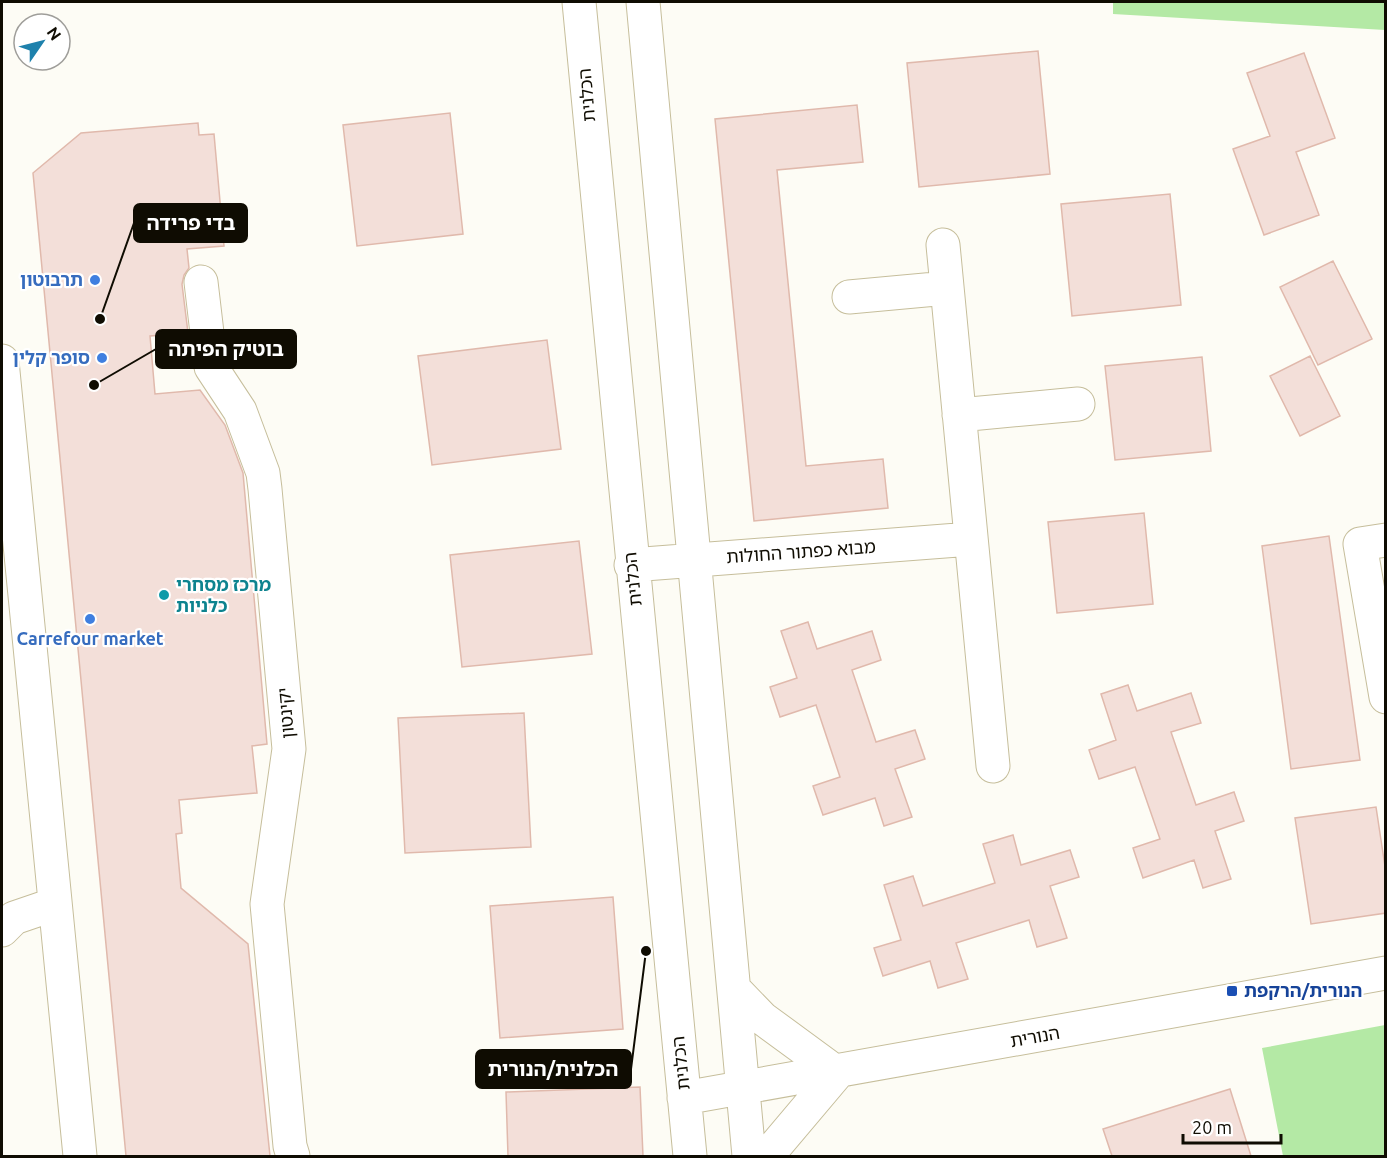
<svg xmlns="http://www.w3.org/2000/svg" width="1387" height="1158" viewBox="0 0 1387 1158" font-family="Ubuntu,'Noto Sans Hebrew',sans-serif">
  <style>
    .green { fill: #b4e9a5 }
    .building { fill: #f3dfd9; stroke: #e0b9ac; stroke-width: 1.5 }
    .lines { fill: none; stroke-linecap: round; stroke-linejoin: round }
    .minor-casing { stroke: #c6be9b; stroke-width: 35 }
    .minor { stroke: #fff; stroke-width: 33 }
    .shop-dot { fill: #3f7fe0; stroke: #fff; stroke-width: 2 }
    .culture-dot { fill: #0f9aa8; stroke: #fff; stroke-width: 2 }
    .transit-dot { fill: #1a4fb4; stroke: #fff; stroke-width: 2 }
    .labels { text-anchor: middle; stroke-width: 4.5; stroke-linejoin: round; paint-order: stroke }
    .street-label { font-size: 18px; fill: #0f0c02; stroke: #fff }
    .shop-label { font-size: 18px; font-weight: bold; fill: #366cbe; stroke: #fff; text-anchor: end }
    .culture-label { font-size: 18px; font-weight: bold; fill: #0d838f; stroke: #fff; text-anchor: start }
    .transit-label { font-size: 18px; font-weight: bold; fill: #164399; stroke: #fff; text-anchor: start }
    .leader { fill: none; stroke: #0f0c02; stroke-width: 2 }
    .callout-dot { fill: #0f0c02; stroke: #fff; stroke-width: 2 }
    .callout { fill: #0f0c02; stroke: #0f0c02; stroke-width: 2 }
    .callout-label { font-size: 20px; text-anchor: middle; font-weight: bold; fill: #fff }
  </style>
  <rect width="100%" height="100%" fill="#fdfcf5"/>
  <path class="green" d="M1113,2H1385V30L1113,14Z
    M1385,1025V1156H1283L1262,1048Z"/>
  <path class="building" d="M1038,51L1050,174L919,187L907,63Z
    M1304,53L1335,138L1296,152L1319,215L1264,235L1233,149L1270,136L1247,73Z
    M857,105L863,162L777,170L806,466L883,459L888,508L754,521L715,119Z
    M450,113L463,234L357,246L343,125Z
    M198,123L199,135L214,134L224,246L187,249L189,268L184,275L182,284L188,333L150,336L155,394L200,390L225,425L243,473L267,744L252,746L257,793L179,800L182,833L176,834L181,888L248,944L270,1156H126L33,173L81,133Z
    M1170,194L1181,305L1072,316L1061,204Z
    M1333,261L1372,339L1318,365L1280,287Z
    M547,340L561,449L432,465L418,356Z
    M1310,356L1340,416L1300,436L1270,376Z
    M1202,357L1211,451L1115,460L1105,366Z
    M1144,513L1153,604L1057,613L1048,522Z
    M1329,536L1360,760L1291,769L1262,546Z
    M579,541L592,654L462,667L450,555Z
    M808,622L817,649L872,631L881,660L852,670L876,742L915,730L925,759L895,769L912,817L884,826L875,798L823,815L813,786L840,777L816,705L780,717L770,687L797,678L781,631Z
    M1128,685L1137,711L1191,693L1201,723L1171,732L1196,805L1234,792L1244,821L1215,831L1231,879L1203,888L1194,860L1143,878L1133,848L1160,839L1135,767L1099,779L1089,750L1116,740L1101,694Z
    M524,713L531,847L405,853L398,718Z
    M1376,807L1386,873V913L1311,924L1295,818Z
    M1013,835L1021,865L1070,850L1079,877L1050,886L1067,938L1037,947L1029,920L956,943L968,979L938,988L930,961L883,976L874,948L901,940L884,885L913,876L923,906L995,883L983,844Z
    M613,897L623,1029L500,1038L490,906Z
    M640,1087L643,1156H508L506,1092Z
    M1230,1089L1251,1156H1112L1103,1129Z"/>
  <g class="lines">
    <defs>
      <path id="minor" d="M579,2L690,1156
        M643,2L749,1156
        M943,245L993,766
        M201,282L211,367L240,411L263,473L265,489L289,749L267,904L290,1146L293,1156
        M849,297L947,288
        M2,361L80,1156
        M959,415L1078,404
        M1386,540L1360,544L1386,697
        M631,565L971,539
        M2,930L14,918L55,904
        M734,989L762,1018L837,1073
        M684,1098L1386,973
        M767,1156L837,1073"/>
    </defs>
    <use href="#minor" class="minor-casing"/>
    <use href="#minor" class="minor"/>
  </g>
  <g class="shop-dot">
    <circle cx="95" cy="280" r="6"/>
    <circle cx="102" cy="358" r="6"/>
    <circle cx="90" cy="619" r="6"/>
  </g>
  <circle class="culture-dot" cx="164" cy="595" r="6"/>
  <rect class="transit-dot" x="1226" y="985" width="12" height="12" rx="3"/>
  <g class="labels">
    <g class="street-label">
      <text transform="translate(587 95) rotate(-95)" y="6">הכלנית</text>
      <text transform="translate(801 552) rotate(-4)" y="6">מבוא כפתור החולות</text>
      <text transform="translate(633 579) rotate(-96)" y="6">הכלנית</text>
      <text transform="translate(286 713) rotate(-95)" y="6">יקינטון</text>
      <text transform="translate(1035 1037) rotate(-10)" y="6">הנורית</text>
      <text transform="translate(681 1063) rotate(-96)" y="6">הכלנית</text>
    </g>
    <g class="shop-label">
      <text x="83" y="286">תרבוטון</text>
      <text x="90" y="364">סופר קלין</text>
      <text x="90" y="645" text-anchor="middle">Carrefour market</text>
    </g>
    <g class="culture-label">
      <text x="176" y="591">מרכז מסחרי<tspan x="176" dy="21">כלניות</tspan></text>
    </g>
    <g class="transit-label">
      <text x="1244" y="997">הנורית/הרקפת</text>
    </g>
  </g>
  <path class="leader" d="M100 319L134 223M94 385L156 349M646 951L631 1069"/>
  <g class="callout-dot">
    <circle cx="100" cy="319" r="6"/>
    <circle cx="94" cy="385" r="6"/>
    <circle cx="646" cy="951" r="6"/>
  </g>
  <g class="callout">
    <rect x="134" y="204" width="113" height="38" rx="6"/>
    <rect x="156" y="330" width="140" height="38" rx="6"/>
    <rect x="476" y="1050" width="155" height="38" rx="6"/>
  </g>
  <g class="callout-label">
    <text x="191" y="230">בדי פרידה</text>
    <text x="226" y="356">בוטיק הפיתה</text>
    <text x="553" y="1076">הכלנית/הנורית</text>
  </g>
  <rect width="1387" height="1158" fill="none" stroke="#0f0c02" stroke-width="6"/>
  <g transform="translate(42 42) rotate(55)"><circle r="28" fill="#ffffff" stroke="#9f9e9a" stroke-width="1.5"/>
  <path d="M0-4.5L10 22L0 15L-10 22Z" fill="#1e81ac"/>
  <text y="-9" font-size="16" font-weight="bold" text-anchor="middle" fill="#0f0c02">N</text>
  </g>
  <path d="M1183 1134v9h98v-9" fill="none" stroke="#0f0c02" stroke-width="3"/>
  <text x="1192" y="1134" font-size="18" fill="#0f0c02" stroke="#ffffff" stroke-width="4.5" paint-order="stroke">20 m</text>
</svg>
